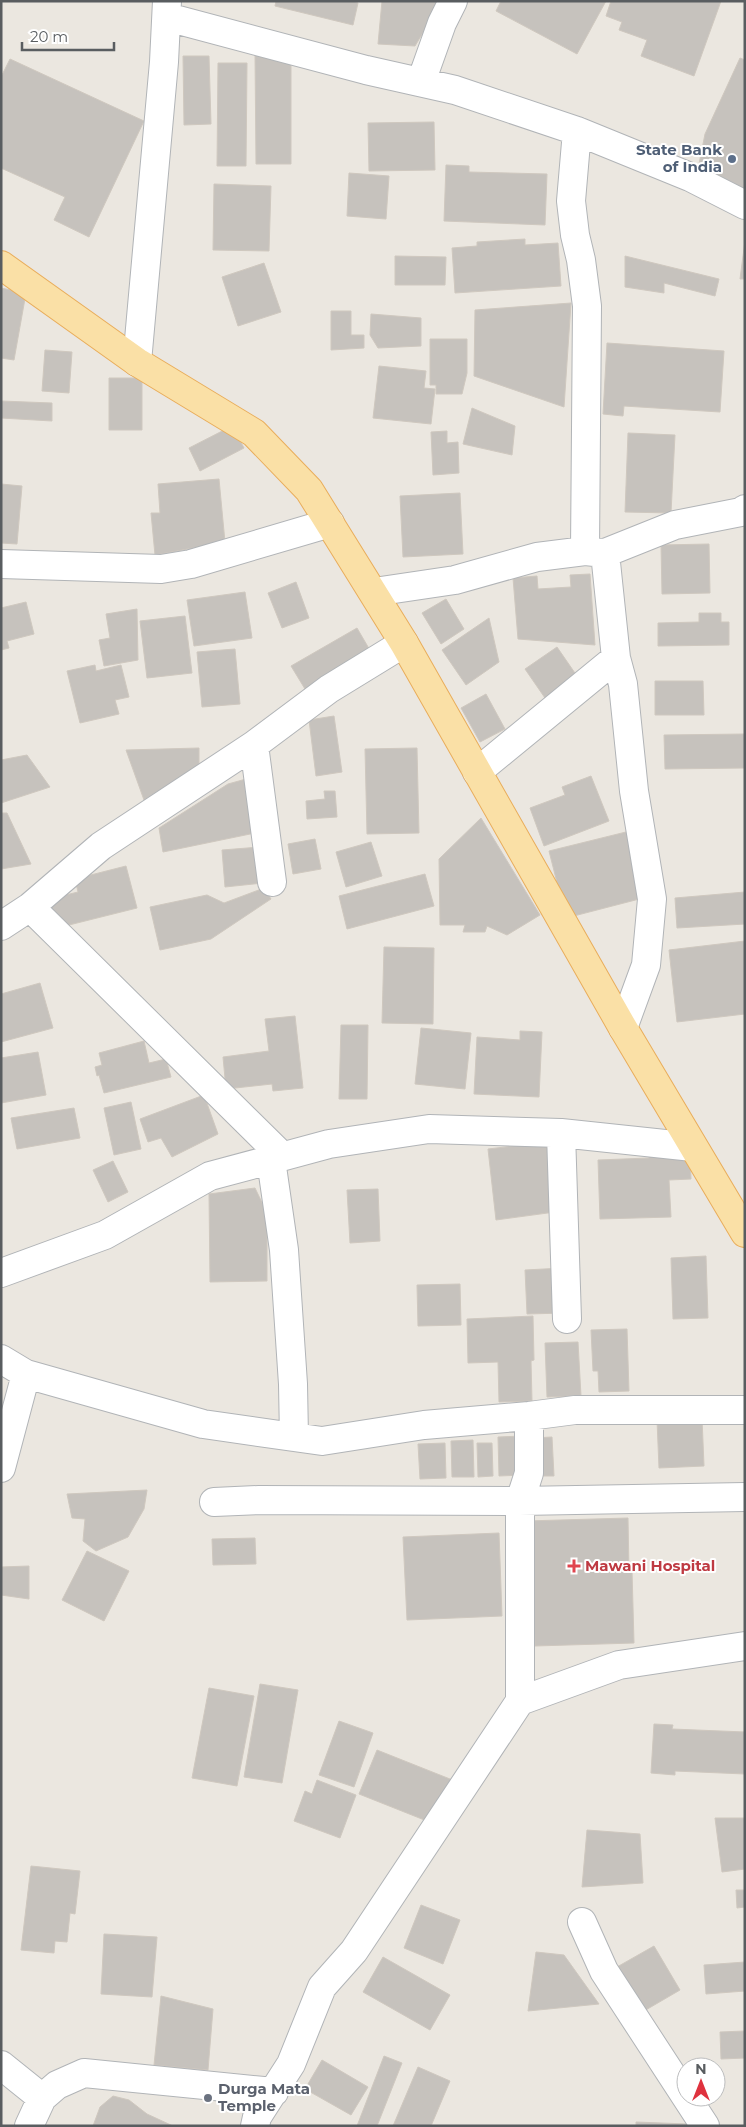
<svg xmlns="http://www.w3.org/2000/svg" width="746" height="2127" viewBox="0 0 746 2127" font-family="Montserrat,sans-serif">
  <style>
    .building { fill: #c6c2bd; stroke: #cfc8bf }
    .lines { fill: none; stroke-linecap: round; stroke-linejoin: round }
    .minor-casing { stroke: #b1b4b7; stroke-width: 30 }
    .major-casing { stroke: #e9ad5b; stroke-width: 30 }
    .minor { stroke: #fff; stroke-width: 28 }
    .major { stroke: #fae0a6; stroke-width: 28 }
    .service-dot { fill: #5c6f8a; stroke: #fff; stroke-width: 2 }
    .health-dot { fill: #e0444e; stroke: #fff; stroke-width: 2 }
    .worship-dot { fill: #6b7280; stroke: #fff; stroke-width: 2 }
    .labels { text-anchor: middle; stroke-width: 4; stroke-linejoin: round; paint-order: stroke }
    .service-label { font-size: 15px; font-weight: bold; fill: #4e5e75; stroke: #fff; text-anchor: end }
    .health-label { font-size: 15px; font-weight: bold; fill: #be3a42; stroke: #fff; text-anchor: start }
    .worship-label { font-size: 15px; font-weight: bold; fill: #5b616d; stroke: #fff; text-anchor: start }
  </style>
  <rect width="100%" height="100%" fill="#ebe7e0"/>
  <path class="building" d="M276,1H353L358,3L353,25L275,6Z
    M382,1H442L415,46L378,44Z
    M501,1H606L577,54L496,11Z
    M611,1H721L694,76L641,56L647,40L619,30L622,22L606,16Z
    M255,54H291V164H256Z
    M183,56H209L211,124L184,125Z
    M740,58L745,60V189L696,179L705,134Z
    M10,59L144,121L89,237L54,220L65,197L1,168V77Z
    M218,63H247L246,166H217Z
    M434,122L435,170L369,171L368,123Z
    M446,165L469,166V172L547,174L545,225L444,221Z
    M349,173L389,176L386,219L347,216Z
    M214,184L271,186L269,251L213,250Z
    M525,239V245L558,243L561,286L455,293L452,248L477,246V242Z
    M745,241V279H740Z
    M395,256L446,257L445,285H395Z
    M625,256L719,279L715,296L664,283V293L625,287Z
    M264,263L281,312L238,326L222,277Z
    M1,288L26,293L14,360L1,358Z
    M571,303L564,407L474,376L475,310Z
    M331,311H351V335H364V348L331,350Z
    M371,314L421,318V346L378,348L370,335Z
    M430,339H467V373L462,394H436V385H430Z
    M607,343L724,351L720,412L624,406L623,416L603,414Z
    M45,350L72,352L69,393L42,391Z
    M379,366L426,371L424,388L435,389L431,424L373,418Z
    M109,378H142V430H109Z
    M1,401L52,403V421L1,418Z
    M472,408L515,426L512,455L463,444Z
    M232,426L244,448L200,471L189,448Z
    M447,431V443L458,442L459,473L433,475L431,432Z
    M628,433L675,435L671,513L625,512Z
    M219,479L225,542L155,555L151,513H160L158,484Z
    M1,484L22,486L17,544L1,543Z
    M460,493L463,554L403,557L400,496Z
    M709,544L710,593L662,594L661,545Z
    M590,574L595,645L518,639L513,578L537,576L538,589L571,587L570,575Z
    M296,582L309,618L282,628L268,593Z
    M245,592L252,638L194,646L187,600Z
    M446,599L464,629L441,644L422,613Z
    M26,602L34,634L7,641L9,648L1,650V608Z
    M137,609L138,660L104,666L99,640L110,638L106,614Z
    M699,613H721V622H729V645L658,646V623L699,622Z
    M185,616L192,673L147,678L140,621Z
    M489,618L499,662L466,685L442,650Z
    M357,628L371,652L305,689L291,666Z
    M557,647L577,676L545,698L525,669Z
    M235,649L240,704L202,707L197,652Z
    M95,665L96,671L121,665L129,697L115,700L119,714L80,723L67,671Z
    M655,681H703L704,715H655Z
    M486,694L505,729L480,742L461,708Z
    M334,716L342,772L316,776L309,720Z
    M745,734V768L665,769L664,735Z
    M199,748V765L144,800L126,750Z
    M417,748L419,833L367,834L365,749Z
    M27,755L50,787L1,803V760Z
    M591,776L609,821L544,846L530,808L565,795L562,787Z
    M246,779L255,833L163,852L159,828L228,784Z
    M324,791H335L337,817L307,819L306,801L325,799Z
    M1,813H7L31,864L1,869Z
    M481,818L540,915L507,935L487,926L485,932H463L465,925H440L439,859Z
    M630,831L647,897L566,918L549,851Z
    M315,839L321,869L293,874L288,844Z
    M371,842L382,876L346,887L336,852Z
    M260,847L263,883L225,887L222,850Z
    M126,866L137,908L57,928L49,899L78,892L75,879Z
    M425,874L434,906L347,929L339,896Z
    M264,888L271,899L211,939L160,950L150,907L207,895L224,903Z
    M745,892V924L677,928L675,898Z
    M745,941V1014L677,1022L669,950Z
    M384,947L434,948L433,1024L382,1023Z
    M40,983L53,1028L1,1042V994Z
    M295,1016L303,1088L273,1091L272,1084L226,1089L223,1057L269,1051L265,1019Z
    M341,1025H368L367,1099H339Z
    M421,1028L471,1033L465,1089L415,1084Z
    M520,1031L542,1032L539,1097L474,1094L477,1037L520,1040Z
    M144,1041L149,1063L166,1059L171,1077L104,1093L99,1075L97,1076L95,1067L102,1065L99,1053Z
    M38,1052L46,1095L1,1103V1058Z
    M204,1095L218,1134L172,1157L161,1138L148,1142L140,1119Z
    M131,1102L141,1149L114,1155L104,1108Z
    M74,1108L80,1138L17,1149L11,1118Z
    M547,1142L555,1212L496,1220L488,1149Z
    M690,1153L691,1179L669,1180L671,1217L600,1219L598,1160L649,1158V1154Z
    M113,1161L128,1192L108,1202L93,1170Z
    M255,1188L267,1213V1281L210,1282L209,1194Z
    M378,1189L380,1241L350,1243L347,1190Z
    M706,1256L708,1318L673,1319L671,1258Z
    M563,1268L564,1313L527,1314L525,1270Z
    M460,1284L461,1325L418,1326L417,1285Z
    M533,1316L534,1360L531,1361L532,1401L499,1402L498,1362L468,1363L467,1319Z
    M627,1329L629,1391L599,1392L598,1371H593L591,1330Z
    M578,1342L581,1396L547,1397L545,1343Z
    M702,1418L704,1466L659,1468L657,1420Z
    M522,1436L524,1475L499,1476L498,1437Z
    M552,1437L554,1476H534L533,1438Z
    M473,1440L474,1477H452L451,1441Z
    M445,1443L446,1478L420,1479L418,1444Z
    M477,1443H492L493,1476L478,1477Z
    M147,1490L144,1509L128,1537L96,1551L83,1541L85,1519L72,1518L67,1494Z
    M628,1518L629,1571H632L634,1643L535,1646L533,1582L526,1521Z
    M499,1533L502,1616L407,1620L403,1537Z
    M255,1538L256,1564L213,1565L212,1539Z
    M87,1551L129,1571L104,1621L62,1600Z
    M29,1566V1599L1,1595V1567Z
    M260,1684L298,1690L282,1783L244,1777Z
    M209,1688L254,1696L237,1786L192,1778Z
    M339,1721L373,1733L354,1787L319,1775Z
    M654,1724L673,1725L672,1729L745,1732V1774L675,1771V1775L651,1773Z
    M377,1750L455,1781L437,1825L359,1794Z
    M317,1780L356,1795L340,1838L294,1821L305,1791L312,1794Z
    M715,1818H745V1869L722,1872Z
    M587,1830L640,1834L643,1883L582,1887Z
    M31,1866L80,1871L75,1914L70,1913L67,1942L55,1941L54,1953L21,1950Z
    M736,1890H745V1907L737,1908Z
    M421,1905L460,1920L443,1964L404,1948Z
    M104,1934L157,1937L152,1997L101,1994Z
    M654,1946L680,1990L644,2011L617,1967Z
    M536,1952L564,1955L599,2004L528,2011Z
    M383,1957L450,1995L430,2030L363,1992Z
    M745,1962V1991L706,1994L704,1965Z
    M161,1996L213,2009L208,2070L154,2065Z
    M745,2031V2058L721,2059L720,2032Z
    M384,2056L402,2063L377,2126H357Z
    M322,2060L368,2087L351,2115L305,2089Z
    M418,2067L450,2081L431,2126H393Z
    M113,2096L129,2100L147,2114L173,2126H93L100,2107Z
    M636,2122L687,2124V2126H636Z"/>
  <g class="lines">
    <defs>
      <path id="minor" d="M167,17L366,70L455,90L577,131L690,177L745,205
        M421,82L442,23L453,1
        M577,131L571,201L575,235L581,260L587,306L585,551
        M137,362L164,62L167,1
        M605,553L616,658L623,684L634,791L652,899L646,965L623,1028
        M1,564L161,569L191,564L330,523
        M374,592L455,580L537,557L585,551L605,553L675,525L741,512L745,509
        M254,745L272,882
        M477,772L616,658
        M30,907L282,1156
        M1,926L30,907L101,846L254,745L329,689L404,643
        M561,1133L567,1319
        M271,1160L284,1250L293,1384L294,1437
        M1,1273L105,1235L210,1176L329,1144L429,1129L561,1133L693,1147
        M1,1359L26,1374L203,1424L322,1441L424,1425L529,1416L575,1410H745
        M1,1468L26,1374
        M214,1502L259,1500L520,1501L745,1497
        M520,1701V1501L529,1473V1416
        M582,1922L604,1971L705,2126
        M1,2065L42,2098
        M29,2126L42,2098L57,2085L84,2073L274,2092
        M255,2126L257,2117L291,2064L322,1987L354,1951L520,1701L619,1665L745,1646"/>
      <path id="major" d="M1,265L137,362L254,433L309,490L404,643L623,1028L745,1233"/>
    </defs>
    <use href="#minor" class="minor-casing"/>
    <use href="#major" class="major-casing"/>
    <use href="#minor" class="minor"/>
    <use href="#major" class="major"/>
  </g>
  <circle class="service-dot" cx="732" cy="159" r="5"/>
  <path class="health-dot" d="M571.5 1558.5h5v5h5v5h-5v5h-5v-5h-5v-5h5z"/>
  <circle class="worship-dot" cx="208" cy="2098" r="5"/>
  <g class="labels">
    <g class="service-label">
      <text x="722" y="155">State Bank<tspan x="722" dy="17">of India</tspan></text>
    </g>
    <g class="health-label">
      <text x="585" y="1571">Mawani Hospital</text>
    </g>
    <g class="worship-label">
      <text x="218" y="2094">Durga Mata<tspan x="218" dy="17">Temple</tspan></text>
    </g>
  </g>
  <rect width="746" height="2127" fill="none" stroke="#595d60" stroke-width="5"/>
  <g transform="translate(701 2082)"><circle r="24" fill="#ffffff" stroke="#bdbebf"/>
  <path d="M0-4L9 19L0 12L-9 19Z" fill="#df323e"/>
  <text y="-8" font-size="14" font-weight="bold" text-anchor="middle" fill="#595d60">N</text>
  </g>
  <path d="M22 42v8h92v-8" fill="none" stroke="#595d60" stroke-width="2.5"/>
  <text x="30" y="42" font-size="15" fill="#595d60" stroke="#ffffff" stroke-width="4" paint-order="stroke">20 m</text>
</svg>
